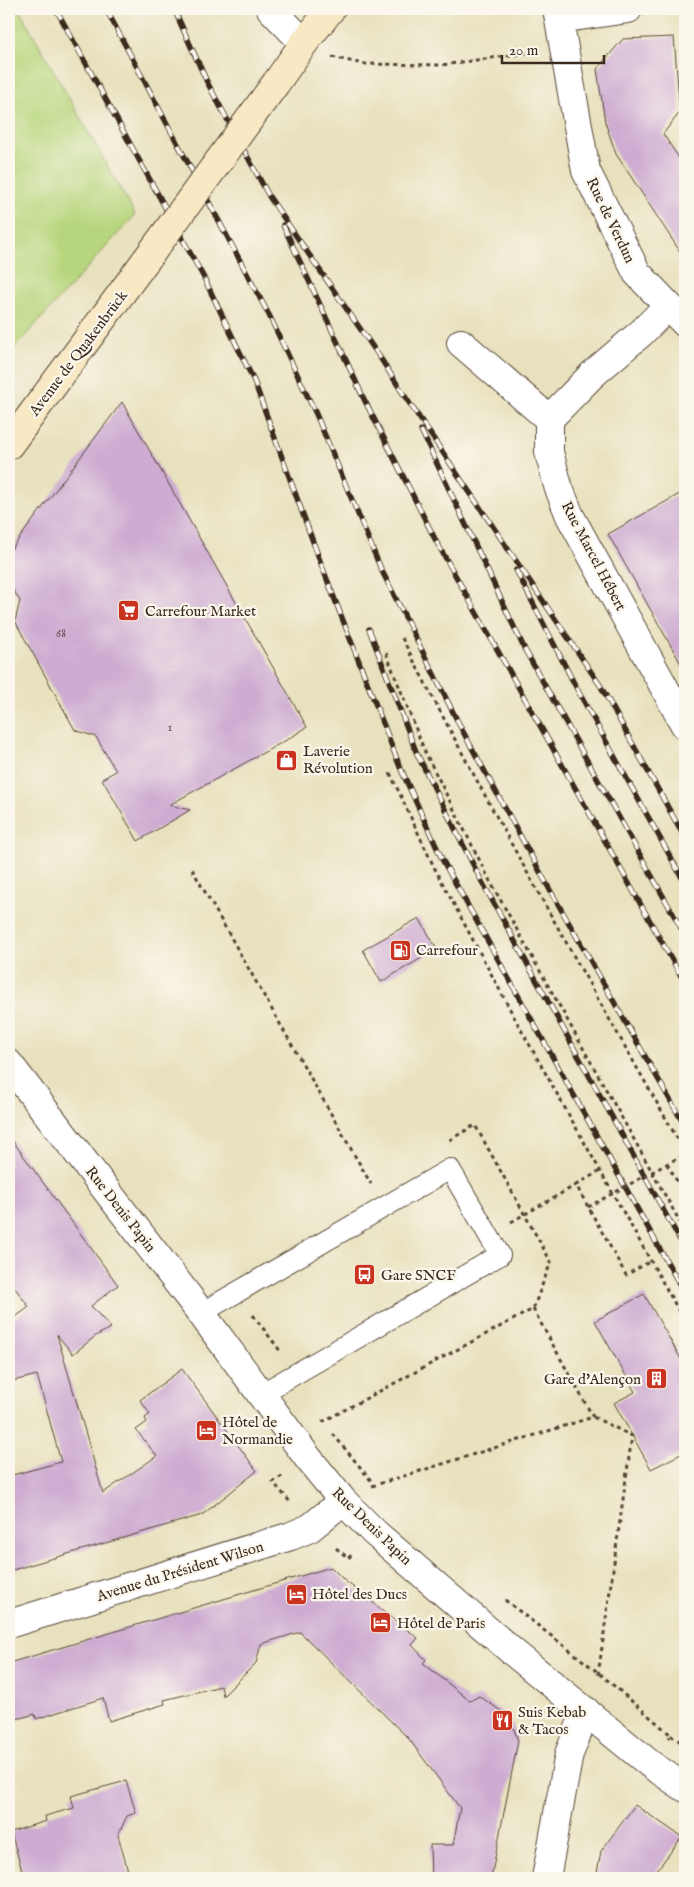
<svg xmlns="http://www.w3.org/2000/svg" width="694" height="1887" viewBox="0 0 694 1887" font-family="'IM FELL English',serif">
  <style>
    .green { fill: #b7d57c; stroke: #79804d }
    .building { fill: #ceacd2 }
    .lines { fill: none; stroke-linecap: round; stroke-linejoin: round }
    .service-casing { stroke: #554536; stroke-width: 22 }
    .minor-casing { stroke: #554536; stroke-width: 30 }
    .secondary-casing { stroke: #554536; stroke-width: 30 }
    .path { stroke: #554536; stroke-width: 3; stroke-dasharray: 4 4; stroke-linecap: butt }
    .service { stroke: #fff; stroke-width: 20 }
    .minor { stroke: #fff; stroke-width: 28 }
    .secondary { stroke: #f8e8c3; stroke-width: 28 }
    .rail-casing { stroke: #3b2a1e; stroke-width: 5.5 }
    .rail { stroke: #fbf7ec; stroke-width: 4; stroke-dasharray: 11; stroke-linecap: butt }
    .secondary-bridge-casing { stroke: #554536; stroke-width: 30; stroke-linecap: butt }
    .path-bridge { stroke: #554536; stroke-width: 3; stroke-dasharray: 4 4; stroke-linecap: butt }
    .secondary-bridge { stroke: #f8e8c3; stroke-width: 28 }
    .labels { text-anchor: middle; stroke-width: 4.5; stroke-linejoin: round; paint-order: stroke }
    .number-label { font-size: 12px; fill: #604a4b }
    .street-label { font-size: 15px; fill: #3b2a1e; stroke: #fbf7ec }
    .poi-label { font-size: 15px; fill: #3b2a1e; stroke: #fbf7ec; text-anchor: start }
  </style>
  <rect width="100%" height="100%" fill="#fbf7ec"/>
  <filter id="ink" filterUnits="userSpaceOnUse"><feTurbulence type="fractalNoise" baseFrequency=".02" numOctaves="2"/><feDisplacementMap in="SourceGraphic" scale="10" xChannelSelector="R" yChannelSelector="G"/><feConvolveMatrix kernelMatrix="1 2 1 2 8 2 1 2 1" color-interpolation-filters="sRGB"/></filter>
  <filter id="wash" filterUnits="userSpaceOnUse"><feTurbulence type="fractalNoise" baseFrequency=".0096" numOctaves="4" result="noise"/><feDisplacementMap in="SourceGraphic" scale="20" xChannelSelector="R" yChannelSelector="G"/><feGaussianBlur stdDeviation="1.12" result="paint"/><feColorMatrix in="noise" values="0 0 0 0 0 0 0 0 0 0 0 0 0 0 0 0 0 1.4 0 .05"/><feComposite in="paint" operator="in"/></filter>
  <g filter="url(#wash)">
    <rect width="100%" height="100%" fill="#e8e1be"/>
    <path class="green" d="M9,9H19L135,215L9,354Z"/>
    <g id="blocks">
      <path class="building" d="M674,37L680,112L663,134L685,167V259L616,154L605,122L597,69L623,39Z
        M122,402L307,727L290,738L169,805L190,810L138,841L102,779L116,771L96,737L75,730L15,621L20,601L9,583V552Z
        M685,491V671L608,534Z
        M419,918L437,949L381,982L363,950Z
        M9,1136L118,1285L91,1306L111,1328L97,1335L73,1354L57,1335L103,1493L157,1456L136,1430L147,1422L145,1418L150,1414L140,1400L182,1369L257,1471L202,1515L9,1571V1476L61,1462L37,1375L9,1382V1322L29,1307L9,1280Z
        M644,1294L685,1366V1452L651,1469L614,1403L635,1392L595,1321Z
        M331,1567L344,1580L418,1638L412,1645L426,1660L423,1663L470,1701L479,1696L510,1717L518,1741L491,1878H431L430,1845H453L460,1808L409,1739L300,1632L261,1644L256,1663L223,1696L221,1686L164,1700L165,1704L109,1721L103,1698L36,1719L35,1714L9,1721V1663Z
        M126,1781L136,1813L127,1816L118,1835L130,1878H24L11,1832L46,1821L45,1816L74,1808L71,1796Z
        M635,1805L682,1837L651,1878H596L601,1851Z"/>
    </g>
  </g>
  <g filter="url(#ink)">
    <use href="#blocks" fill-opacity="0" stroke="#554536" stroke-width="1"/>
    <g class="lines">
      <defs>
        <path id="service" d="M201,1313L450,1169L500,1255L261,1394"/>
        <path id="minor" d="M271,9L304,43
          M557,9L586,171L637,273L685,323
          M559,19L628,9
          M668,306L641,333L593,374L549,419V452L558,486L570,516L685,725
          M461,343L549,419
          M9,1064L201,1313L308,1458L343,1501L375,1533L514,1653L650,1764L685,1788
          M9,1624L291,1536L310,1528L343,1501
          M546,1878L569,1754L586,1711"/>
        <path id="secondary" d="M276,83L304,43L331,9
          M9,445L146,260"/>
      </defs>
      <use href="#service" class="service-casing"/>
      <use href="#minor" class="minor-casing"/>
      <use href="#secondary" class="secondary-casing"/>
      <path class="path" d="M332,57L363,64L442,65L534,52
        M402,638C491,812 588,982 685,1152
        M386,653L425,752L491,883L685,1231
        M390,773L435,869L519,1026L685,1322
        M192,869L371,1184
        M667,1164L685,1195
        M600,1171L576,1185L626,1275L651,1261
        M511,1222L576,1185
        M533,1309L593,1417
        M253,1315L281,1352
        M322,1422L533,1309L551,1262L475,1125L448,1141
        M333,1434L373,1483
        M282,1476L273,1482L291,1503
        M372,1486L593,1417L632,1436L598,1675
        M336,1548L348,1558L352,1555
        M505,1600L599,1673L671,1735L669,1738
        M671,1735L685,1745"/>
      <use href="#service" class="service"/>
      <use href="#minor" class="minor"/>
      <use href="#secondary" class="secondary"/>
      <defs>
        <path id="rail" d="M56,9L204,278L254,381L323,569L400,767L443,861L685,1294
          M106,9L269,315L316,414L381,569L461,728L550,890L685,1126
          M174,9L207,82L270,198L379,356L408,401L600,685L685,838
          M283,225L364,399L436,541L685,983
          M421,430L525,650L685,935
          M516,570L578,691L685,883
          M369,629L417,754L481,880L685,1249"/>
      </defs>
      <use href="#rail" class="rail-casing"/>
      <use href="#rail" class="rail"/>
      <defs>
        <path id="secondary-bridge" d="M146,260L276,83"/>
      </defs>
      <use href="#secondary-bridge" class="secondary-bridge-casing"/>
      <path class="path-bridge" d="M588,1207L685,1154"/>
      <use href="#secondary-bridge" class="secondary-bridge"/>
    </g>
  </g>
  <defs>
    <symbol id="supermarket-square" viewBox="-11 -11 22 22"><rect x="-9" y="-9" width="18" height="18" rx="4" fill="#c8321e" stroke="#fbf7ec"/><path d="M-6-5.5h2.5l.6 2H6L4.5 2H-2.5L-4.4-4H-6ZM-1.5 3.2a1.3 1.3 0 1 0 .1 0ZM3 3.2a1.3 1.3 0 1 0 .1 0Z" fill="#fff"/></symbol>
    <symbol id="shop-square" viewBox="-11 -11 22 22"><rect x="-9" y="-9" width="18" height="18" rx="4" fill="#c8321e" stroke="#fbf7ec"/><path d="M-5-2.5h2.3a2.7 3.5 0 0 1 5.4 0H5L5.5 6h-11ZM-1.5-2.5h3a1.5 2.3 0 0 0-3 0Z" fill="#fff"/></symbol>
    <symbol id="fuel-square" viewBox="-11 -11 22 22"><rect x="-9" y="-9" width="18" height="18" rx="4" fill="#c8321e" stroke="#fbf7ec"/><path d="M-5.5-6h7V0h2V4h1.3V-2.5L3-4.5l.8-.8L6-3V5H2.5V1h-1V6h-7ZM-4.2-4.7v3.2H.2V-4.7Z" fill="#fff"/></symbol>
    <symbol id="bus-square" viewBox="-11 -11 22 22"><rect x="-9" y="-9" width="18" height="18" rx="4" fill="#c8321e" stroke="#fbf7ec"/><path d="M-5-6H5V4H4V6H2V4H-2V6H-4V4H-5ZM-3.5-4V0h7V-4ZM-3.5 1.2v1.5H-2V1.2ZM2 1.2v1.5H3.5V1.2Z" fill="#fff"/></symbol>
    <symbol id="building-square" viewBox="-11 -11 22 22"><rect x="-9" y="-9" width="18" height="18" rx="4" fill="#c8321e" stroke="#fbf7ec"/><path d="M-4-6H4V6H1V3H-1V6H-4ZM-2.5-4.3h1.7v1.8h-1.7ZM.8-4.3h1.7v1.8H.8ZM-2.5-1h1.7V.8h-1.7ZM.8-1h1.7V.8H.8Z" fill="#fff"/></symbol>
    <symbol id="hotel-square" viewBox="-11 -11 22 22"><rect x="-9" y="-9" width="18" height="18" rx="4" fill="#c8321e" stroke="#fbf7ec"/><path d="M-6-4.5h1.5V1H6V5H4.5V3h-9V5H-6ZM-4 0a1.8 1.8 0 1 1 3.6 0ZM.5 0V-2.5h3Q6-2.5 6 0Z" fill="#fff"/></symbol>
    <symbol id="restaurant-square" viewBox="-11 -11 22 22"><rect x="-9" y="-9" width="18" height="18" rx="4" fill="#c8321e" stroke="#fbf7ec"/><path d="M-5-6h1v4h1v-4h1v4h1v-4h1v5L-1.5 .5V6h-2V.5L-5-1ZM5-6V6H3V1.5H1.5Q1.5-4 5-6Z" fill="#fff"/></symbol>
  </defs>
  <g fill-rule="evenodd">
    <use href="#supermarket-square" x="116" y="598" width="25" height="25"/>
    <use href="#shop-square" x="274" y="748" width="25" height="25"/>
    <use href="#fuel-square" x="388" y="938" width="25" height="25"/>
    <use href="#bus-square" x="352" y="1262" width="25" height="25"/>
    <use href="#building-square" x="644" y="1366" width="25" height="25"/>
    <use href="#hotel-square" x="194" y="1418" width="25" height="25"/>
    <use href="#hotel-square" x="284" y="1582" width="25" height="25"/>
    <use href="#hotel-square" x="368" y="1610" width="25" height="25"/>
    <use href="#restaurant-square" x="490" y="1708" width="25" height="25"/>
  </g>
  <g class="labels">
    <g class="number-label">
      <text x="61" y="637">68</text>
      <text x="170" y="731">1</text>
    </g>
    <g class="street-label">
      <text transform="translate(611 220) rotate(64)" y="5">Rue de Verdun</text>
      <text transform="translate(78 353) rotate(-53)" y="5">Avenue de Quakenbrück</text>
      <text transform="translate(594 556) rotate(62)" y="5">Rue Marcel Hébert</text>
      <text transform="translate(121 1209) rotate(52)" y="5">Rue Denis Papin</text>
      <text transform="translate(372 1526) rotate(44)" y="5">Rue Denis Papin</text>
      <text transform="translate(180 1571) rotate(-17)" y="5">Avenue du Président Wilson</text>
    </g>
    <g class="poi-label">
      <text x="145" y="616">Carrefour Market</text>
      <text x="303" y="756">Laverie<tspan x="303" dy="17">Révolution</tspan></text>
      <text x="416" y="955">Carrefour</text>
      <text x="381" y="1280">Gare SNCF</text>
      <text x="641" y="1384" text-anchor="end">Gare d'Alençon</text>
      <text x="222" y="1427">Hôtel de<tspan x="222" dy="17">Normandie</tspan></text>
      <text x="312" y="1599">Hôtel des Ducs</text>
      <text x="397" y="1628">Hôtel de Paris</text>
      <text x="518" y="1717">Suis Kebab<tspan x="518" dy="17">&amp; Tacos</tspan></text>
    </g>
  </g>
  <rect width="694" height="1887" fill="none" stroke="#fbf7ec" stroke-width="30"/>
  <path d="M502 55v8h102v-8" fill="none" stroke="#3b2a1e" stroke-width="2.5"/>
  <text x="509" y="55" font-size="15" fill="#3b2a1e" stroke="#fbf7ec" stroke-width="4" paint-order="stroke">20 m</text>
</svg>
